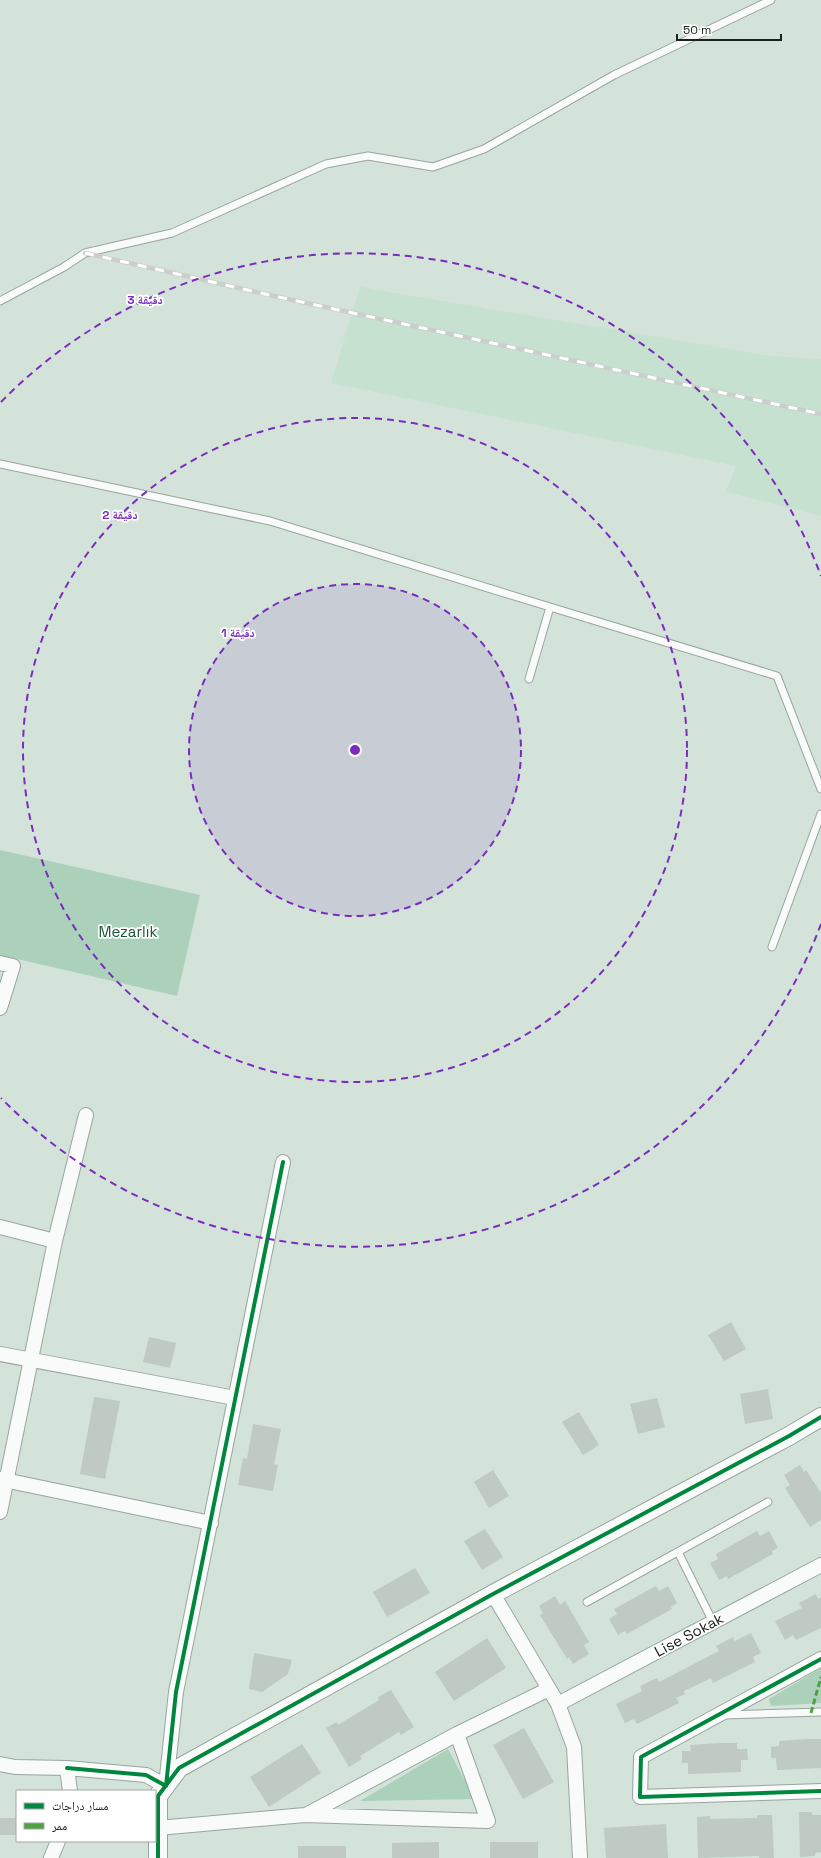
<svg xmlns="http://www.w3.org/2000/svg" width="821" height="1858" viewBox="0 0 821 1858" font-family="'Space Grotesk','Noto Naskh Arabic',sans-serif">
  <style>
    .built { fill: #c6e1d0 }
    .green { fill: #abd1ba }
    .building { fill: #becac2 }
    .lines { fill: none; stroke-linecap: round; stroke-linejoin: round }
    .service-casing { stroke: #99a59e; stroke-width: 9 }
    .minor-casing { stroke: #99a59e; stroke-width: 16 }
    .tertiary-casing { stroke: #99a59e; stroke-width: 20 }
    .service { stroke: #f8fbf9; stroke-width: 7 }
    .minor { stroke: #f8fbf9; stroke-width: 14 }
    .tertiary { stroke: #f8fbf9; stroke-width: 18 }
    .rail-casing { stroke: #cacfcb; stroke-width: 4.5 }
    .rail { stroke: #fff; stroke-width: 3; stroke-dasharray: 9; stroke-linecap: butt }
    .quiet { stroke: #4fa241; stroke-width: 3; stroke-dasharray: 6 3; stroke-linecap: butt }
    .cycleway-casing { stroke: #fff; stroke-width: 6 }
    .cycleway { stroke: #00873e; stroke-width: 4 }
    .ring { fill: none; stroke: #7b2cbf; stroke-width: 2; stroke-dasharray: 7 5 }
    .labels { text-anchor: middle; stroke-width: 3.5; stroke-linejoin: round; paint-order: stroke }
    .park-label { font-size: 15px; fill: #185536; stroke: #fff }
    .street-label { font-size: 15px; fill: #19231c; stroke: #fff }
    .centre { fill: #7b2cbf; stroke: #fff; stroke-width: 2 }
    .ring-label { font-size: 12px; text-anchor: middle; font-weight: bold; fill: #7b2cbf; stroke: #fff; stroke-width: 3.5; stroke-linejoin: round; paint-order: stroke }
  </style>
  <rect width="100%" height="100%" fill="#d3e3d9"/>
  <path class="built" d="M360,287L771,356L821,359V516L726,492L736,466L331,383Z"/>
  <path class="green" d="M0,850L200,895L177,996L0,955Z
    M821,1668V1703L771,1706L769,1699Z
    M448,1749L475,1799L360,1801Z"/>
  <path class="building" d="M731,1322L746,1349L724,1361L708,1335Z
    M149,1337L176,1343L170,1368L143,1362Z
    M768,1389L773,1419L745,1424L740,1394Z
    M94,1397L120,1401L105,1479L80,1474Z
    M657,1398L665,1427L638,1434L630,1404Z
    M579,1412L599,1445L583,1455L562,1422Z
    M253,1424L281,1429L274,1464L278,1465L273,1491L238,1485L243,1458L247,1459Z
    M800,1465L804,1472L806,1470L821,1493V1520L810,1527L785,1488L790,1485L784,1475Z
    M493,1470L509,1496L489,1508L474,1482Z
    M485,1529L503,1557L482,1570L464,1541Z
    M757,1531L760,1536L769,1531L778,1548L772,1551L773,1554L728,1579L727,1576L719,1580L710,1563L718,1559L716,1554Z
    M415,1568L430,1593L387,1617L373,1592Z
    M656,1586L659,1591L668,1586L677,1603L671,1607L672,1609L627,1634L625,1631L618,1635L609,1619L617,1614L614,1609Z
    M816,1594L818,1599L821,1597V1628L796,1640L793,1635L785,1640L775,1621L802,1608L799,1603Z
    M555,1596L560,1605L565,1601L589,1642L584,1645L589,1654L573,1664L569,1657L567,1659L540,1615L543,1613L539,1606Z
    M751,1633L761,1653L753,1657L755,1662L713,1683L711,1678L684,1691L685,1694L676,1698L679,1703L637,1724L634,1719L625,1723L616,1704L642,1691L640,1686L657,1678L659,1682L719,1651L716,1646L733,1637L735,1641Z
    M487,1638L506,1668L454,1701L435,1672Z
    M254,1653L292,1660L288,1674L262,1692L249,1689Z
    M391,1690L414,1727L401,1735L399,1732L360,1756L362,1759L349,1767L326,1728L337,1722L338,1725L379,1700L378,1697Z
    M524,1728L554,1782L523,1799L493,1745Z
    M807,1739H821V1768L777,1770L776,1758H771V1747L779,1746V1741Z
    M719,1743H737V1749H747L748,1760H741V1772L688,1774V1763H682V1751H691L690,1745Z
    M302,1744L321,1773L269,1807L250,1777Z
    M799,1812H812V1815H821V1852L815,1853V1856L800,1857Z
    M757,1815H772L774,1858H759V1856L698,1858L697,1817L710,1816V1819L757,1818Z
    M0,1818H17V1835H0Z
    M666,1824L668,1858H606L604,1828Z
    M439,1842V1858H392V1843Z
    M490,1842H538V1858H490Z
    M298,1846H346V1858H298Z"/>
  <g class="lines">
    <defs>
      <path id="service" d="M0,301L64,267L85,253L172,233L326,164L368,156L433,167L484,149L614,75L771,0
        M0,464L270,521L550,607
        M529,679L550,607L777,676L821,789
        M772,947L821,814
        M678,1552L713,1622
        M587,1602L768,1502
        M723,1715L821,1712"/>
      <path id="minor" d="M0,963L13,966L0,1008
        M0,1227L55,1241
        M0,1354L235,1398
        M0,1479L211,1523
        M0,1512L55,1241L86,1115
        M493,1594L558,1704L574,1747L580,1858
        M821,1659L641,1757L640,1797L821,1791
        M558,1704L821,1565
        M0,1764L15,1767L67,1768L70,1791
        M67,1768L146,1775L166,1786L176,1692L283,1162
        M306,1815L457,1734L549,1689
        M158,1828L305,1815L488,1821L457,1734
        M51,1858L58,1841"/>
      <path id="tertiary" d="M158,1858V1796L179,1768L493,1594L789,1436L821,1417"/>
    </defs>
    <use href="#service" class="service-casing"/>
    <use href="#minor" class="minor-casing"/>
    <use href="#tertiary" class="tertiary-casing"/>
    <use href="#service" class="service"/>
    <use href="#minor" class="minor"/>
    <use href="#tertiary" class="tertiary"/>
    <defs>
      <path id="rail" d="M85,253L274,296L821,414"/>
    </defs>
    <use href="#rail" class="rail-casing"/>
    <use href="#rail" class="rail"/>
    <path class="quiet" d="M811,1713L821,1677"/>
    <defs>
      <path id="cycleway" d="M821,1659L641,1757L640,1797L821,1791
        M67,1768L146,1775L166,1786L176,1692L283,1162
        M158,1858V1796L179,1768L493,1594L789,1436L821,1417"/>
    </defs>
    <use href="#cycleway" class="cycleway-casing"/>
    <use href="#cycleway" class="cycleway"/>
  </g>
  <circle cx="355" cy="750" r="166" fill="#7b2cbf" fill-opacity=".12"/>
  <g class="ring">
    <circle cx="355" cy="750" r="166"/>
    <circle cx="355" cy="750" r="332"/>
    <path d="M821 924A497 497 0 0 1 1 1098M1 402A497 497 0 0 1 821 576"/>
  </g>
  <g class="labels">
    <g class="park-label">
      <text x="128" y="937">Mezarlık</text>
    </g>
    <g class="street-label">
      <text transform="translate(689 1635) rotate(-28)" y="5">Lise Sokak</text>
    </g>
  </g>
  <circle cx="355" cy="750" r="6" class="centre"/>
  <g class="ring-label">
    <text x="145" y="304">3 دقيقة</text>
    <text x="120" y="519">2 دقيقة</text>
    <text x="238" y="637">1 دقيقة</text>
  </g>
  <rect x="16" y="1790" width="140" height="52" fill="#ffffff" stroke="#a3a7a4"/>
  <rect x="24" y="1803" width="20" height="6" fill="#00873e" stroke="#a3a7a4"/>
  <text x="52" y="1810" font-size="12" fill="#19231c">مسار دراجات</text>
  <rect x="24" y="1823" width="20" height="6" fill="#4fa241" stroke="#a3a7a4"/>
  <text x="52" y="1830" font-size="12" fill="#19231c">ممر</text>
  <path d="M677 34v6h104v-6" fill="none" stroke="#19231c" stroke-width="2"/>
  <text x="683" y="34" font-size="12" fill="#19231c" stroke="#ffffff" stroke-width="3" paint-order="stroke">50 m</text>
</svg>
